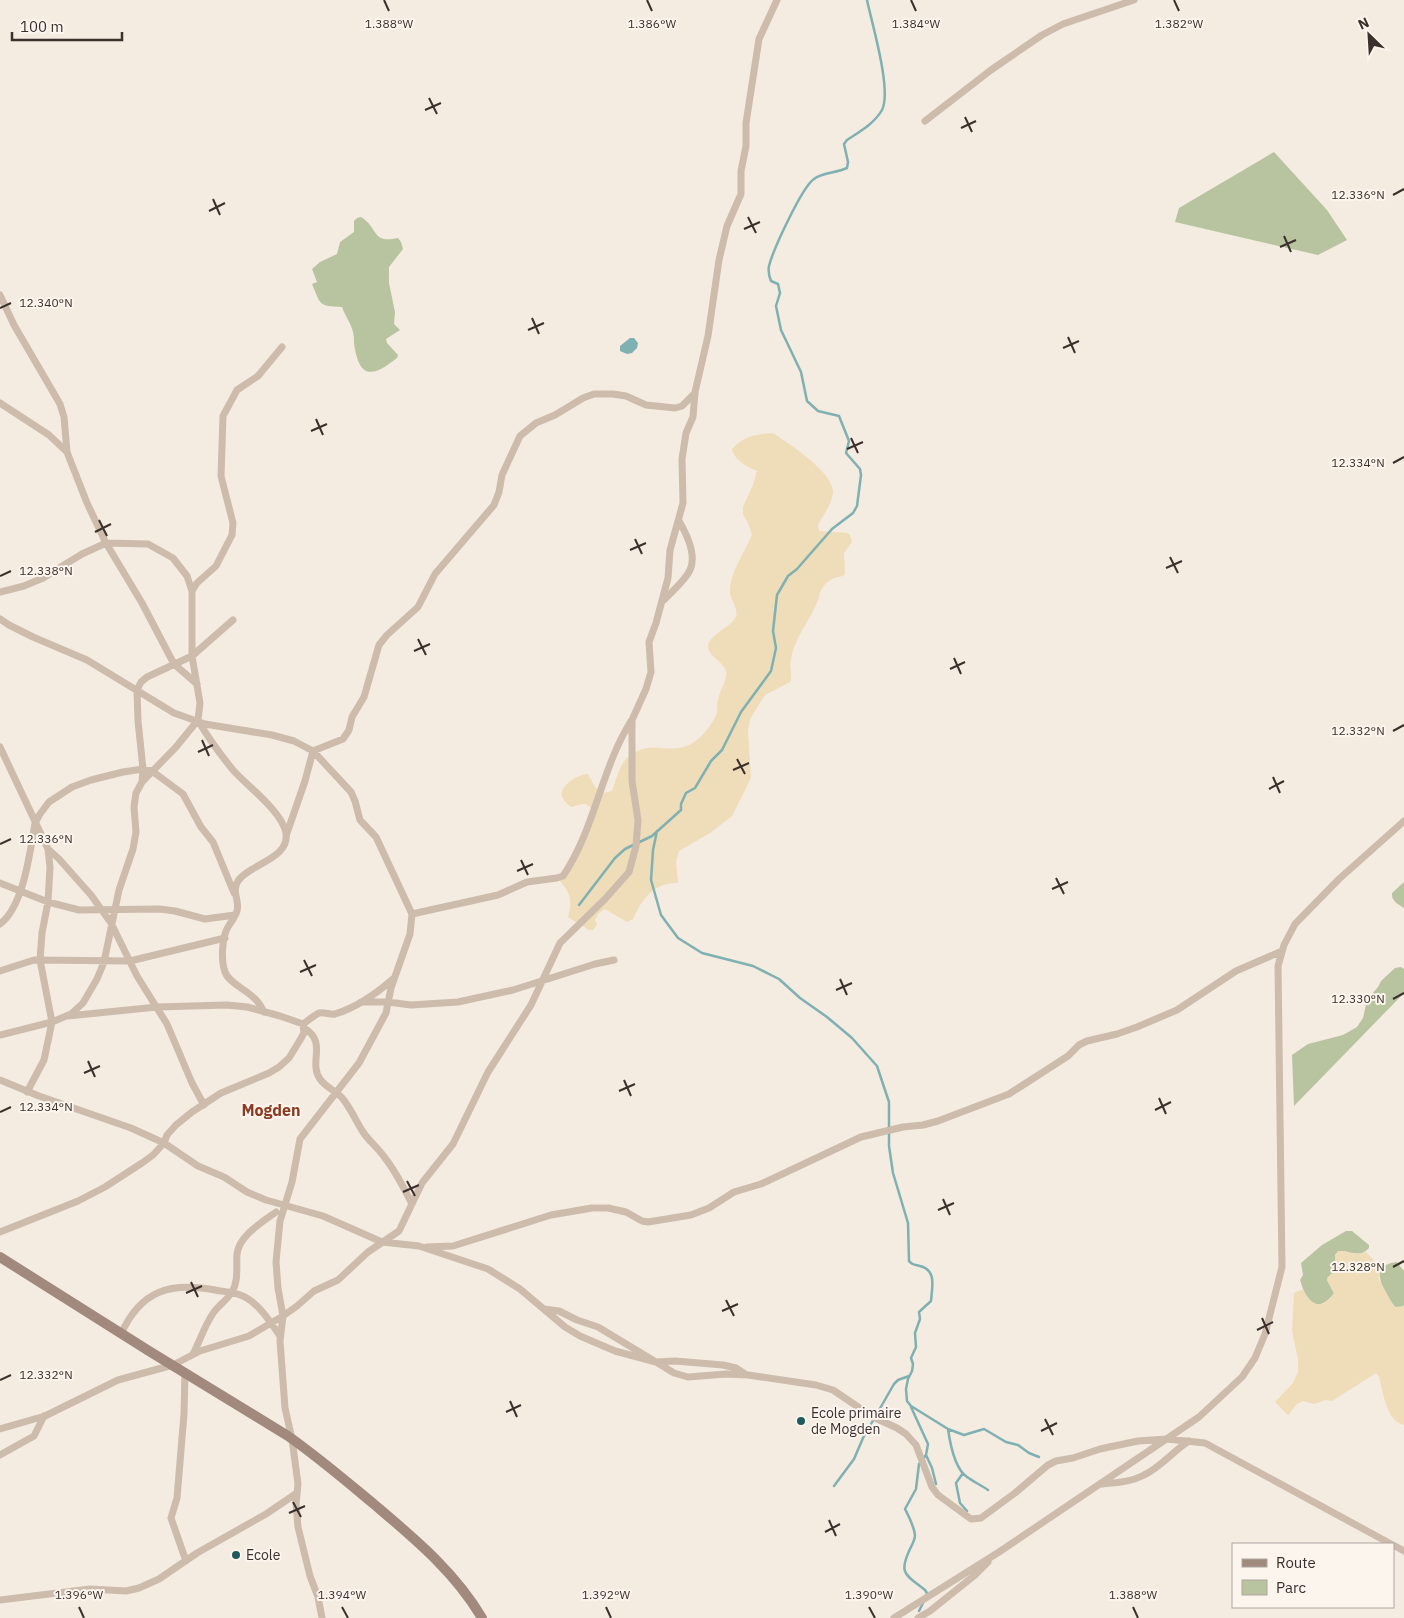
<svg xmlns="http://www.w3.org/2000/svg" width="1404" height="1618" viewBox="0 0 1404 1618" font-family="'IBM Plex Sans',sans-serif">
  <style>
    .green { fill: #b8c4a0 }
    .sand { fill: #efdcb8 }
    .water { fill: #7fb0b2 }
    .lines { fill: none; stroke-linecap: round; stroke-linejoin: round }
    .stream { stroke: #7fb0b2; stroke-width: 2.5 }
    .street { stroke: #cdbbac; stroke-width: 7 }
    .secondary { stroke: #a18a7d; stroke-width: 10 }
    .ticks { fill: none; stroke: #3b302b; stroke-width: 2 }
    .poi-dot { fill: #1f5a5e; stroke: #fbf5ee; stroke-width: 2 }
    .labels { text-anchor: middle; stroke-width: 4; stroke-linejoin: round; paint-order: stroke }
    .poi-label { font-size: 14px; fill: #3b302b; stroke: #fbf5ee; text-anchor: start }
    .quarter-label { font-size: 16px; font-weight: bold; fill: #8c3b22; stroke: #fbf5ee }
    .ticks-label { font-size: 12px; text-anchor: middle; fill: #3b302b; stroke: #fbf5ee; stroke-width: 4; stroke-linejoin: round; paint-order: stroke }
  </style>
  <rect width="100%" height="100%" fill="#f4ebe1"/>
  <path class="green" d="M1274,152L1327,210L1347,240L1318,255L1175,222L1179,208Z
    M361,217C379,228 371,244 398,238L401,242L403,249L389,267V283L395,312L394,324L400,330L386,339L387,343L398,355L397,358C372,378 359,379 354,343C354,339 354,336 353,332C351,323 345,316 342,307C318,306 321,305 312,284L317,282L312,269L320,262L337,254L340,242L354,232V221L357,218Z
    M1404,882V908C1398,904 1391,901 1392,893Z
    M1401,967L1404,969V993L1294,1106L1292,1055L1308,1044L1343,1035L1357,1027L1363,1018L1367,1000L1378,987L1381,981L1395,968Z
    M1346,1231H1352L1369,1245V1248C1356,1262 1344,1244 1335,1255V1271L1328,1277L1327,1280L1334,1293C1329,1301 1316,1311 1308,1299C1304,1294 1302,1285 1300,1280L1303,1275L1301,1263L1322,1245Z
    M1397,1262L1404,1271V1305L1402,1307H1395C1387,1296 1376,1280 1381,1267L1391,1263Z"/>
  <path class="sand" d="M773,433C789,444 834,472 833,493C832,504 823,515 818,525L819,531L847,533L850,535L852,542L844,553L845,574L843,576C835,577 828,580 823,587C819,592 819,600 816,605C808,623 794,639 791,659C789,667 793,675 790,682L765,695L750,719L748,732L751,778L732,816L710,833L679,851L676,861L678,883C654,882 642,899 633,919L627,922L605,909L598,914L595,920L597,925L593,930H589L568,917C573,899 570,891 557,878L563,876L594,810C583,800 583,805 571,807C568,805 564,801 562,797C559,786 578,774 588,774L595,787L603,793L612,791C616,781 619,765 628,757C657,732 682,771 713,721C719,712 716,710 718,700C719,691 728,680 726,671C723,661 709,657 708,647C708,635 731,627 736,617C739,608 730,600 730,592C730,572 745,552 752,535L748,523L743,514V507L753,485L757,471C748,467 734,460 732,449C743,436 757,434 773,433Z
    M1338,1251C1349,1250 1353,1257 1366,1252L1381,1267L1379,1279L1394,1307L1404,1306V1425C1386,1421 1383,1391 1379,1377L1376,1373L1332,1401L1326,1400L1314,1404L1303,1401L1297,1404L1288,1415L1275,1402L1293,1383L1298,1372V1359L1292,1331L1294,1293L1303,1289C1311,1306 1323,1311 1334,1293L1327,1280L1328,1277L1335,1271V1255Z"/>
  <path class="water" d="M630,338H634L638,343L637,348L632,353L627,354L620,351V346Z"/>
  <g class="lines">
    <path class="stream" d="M657,831L653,850L651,880L661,915L678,938L702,953L753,966L779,979L800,998L827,1017L852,1038L877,1066L889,1102V1146L893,1173L908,1223L909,1261C913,1266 915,1264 920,1266C937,1270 932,1287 931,1301L919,1312L920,1319L915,1333L916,1347L911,1358L913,1364L912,1371L908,1379L906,1389L907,1401L911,1406L948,1429C950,1443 955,1469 967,1477C974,1482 981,1485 988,1490
      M579,905L615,858L625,849L652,836L681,810V804L686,793L695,788L711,761L722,750L741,712L771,671L776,648L773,631L777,595L788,576L797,569L832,529L853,513L857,506L861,475L860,469L846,453L849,441L839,416L818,411L807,401L801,372L781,330L776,306L780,293L778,284L771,281C769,276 768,271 769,266C773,250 802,187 814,179C821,173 836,173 847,168L848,162L844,144L847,140C859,132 874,124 882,110C892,90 872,24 867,0
      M911,1407L928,1444L926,1455L932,1468L936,1484
      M948,1429L964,1435L984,1429L1006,1442L1018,1445L1029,1453L1039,1457
      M926,1455L919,1464L916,1489L905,1509C909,1517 914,1526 915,1535C915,1540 912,1545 910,1549C898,1574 906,1575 925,1590L927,1593L926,1596
      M963,1473L956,1483L960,1503L967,1511
      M834,1486L854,1459L863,1438L894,1384L898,1380L909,1376
      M919,1611L924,1601"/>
    <path class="street" d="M925,121L991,70L1042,35L1063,24L1134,0
      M0,295L14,325L60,404L64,417L67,452L87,503L106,543L142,603L174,664L197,684
      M0,403L49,435L67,452
      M192,591L197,583L216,566L232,535L233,523L221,476L223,416L237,390L258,376L282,347
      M0,592L24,586L43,578L82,554L106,543L148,544L173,558L187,576L192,591V656L200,703L198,720
      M664,600C672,591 685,581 690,570C697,555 686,533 679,521
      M0,619L9,625L33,637L87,660L174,713L205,724L272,735L294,741L313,751L351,792L355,801L360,820L376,837L412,914L410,934L391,988L386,1013L359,1063L300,1139L292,1182L280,1221L276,1262L278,1288L283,1316L280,1341L285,1408L292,1439L298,1484L296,1504L298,1527L310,1576L318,1597L322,1618
      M0,747L48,849L59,859L91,895L111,923L137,976L167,1024L192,1083L204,1105
      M142,782L176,747L198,720C208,738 220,754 233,770C247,786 282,811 286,833C290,859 249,864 238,881C231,892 240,900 237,911C235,918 229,924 226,931C222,942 221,961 225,972C229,983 245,989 253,997C258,1001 261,1006 264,1012
      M286,836L305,781L313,751L343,739L349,730L352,717L364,697L379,645L387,635L418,607L435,574L494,505L499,492L502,475L520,436L536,423L555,415L583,398L594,394H613L626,396L646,405L675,408L682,406L695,393
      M0,883L48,902L79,910L160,909L175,911L205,919L235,915
      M412,914L498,895L527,882L557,878L563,876C595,829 601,769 631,721
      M0,924C24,906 30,851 35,823L40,814L49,802L72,787L91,780L123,772L143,769L152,771L183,794L201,827L213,842L234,893
      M0,971L34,960L130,961L225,938
      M361,1002H388L411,1005L458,1002L513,990L595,964L614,960
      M68,1016L157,1007L227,1005L247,1007L280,1016L303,1024C308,1021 314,1015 319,1013C325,1012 330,1015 335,1014C355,1008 377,993 393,979
      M304,1028C328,1042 308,1062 320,1079C326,1088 337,1091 343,1099C351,1109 356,1121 363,1132C369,1141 378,1148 385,1158C396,1172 404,1188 412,1204
      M0,1035L52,1022L71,1014L83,1003L97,979L104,962L119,890L133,849L136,832L134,807L136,793L142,782L143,769L138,721L137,690L141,682L147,677L192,656L233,620
      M0,1080L39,1096L131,1128L164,1143L198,1166L224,1177L247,1192L266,1200L323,1216L382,1242L419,1246L488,1269L520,1289L565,1327L580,1336L615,1351L656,1362L674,1373L688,1377L726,1374L748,1375L816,1385L833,1390L873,1417L897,1428L906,1434L916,1445L932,1487L938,1495L971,1519L981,1518L1015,1493L1048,1465L1056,1461L1073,1458L1100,1449L1138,1441L1167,1439L1205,1443L1391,1544
      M27,1092L44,1060L52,1022L40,960L42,933L48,902L50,867L48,849
      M0,1232L78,1201L105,1187L142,1163L153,1155L164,1143L167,1135L176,1125L192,1112L221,1093L269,1073L279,1067L289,1058L300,1040L304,1033L303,1024
      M427,1247L453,1246L551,1215L592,1208H608L626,1212L642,1221L648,1222L691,1215L709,1208L734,1192L761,1184L861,1137L903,1127L923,1125L938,1121L1009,1094L1068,1056L1079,1045L1087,1041L1117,1034L1137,1027L1177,1010L1236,971L1282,951
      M544,1309L559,1311L577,1320L598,1327L656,1362L675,1361L723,1365L736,1368L745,1374
      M121,1334C141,1290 170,1282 215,1290C225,1292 236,1292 245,1297C260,1305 271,1323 280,1336
      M193,1354C200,1341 205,1324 214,1312C219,1305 227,1300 232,1292C239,1280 236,1267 237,1254C239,1236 262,1222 276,1212
      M185,1372L184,1414L177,1498L171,1518L186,1561
      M0,1429L45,1416L118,1380L173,1365L200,1351L249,1336L283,1316L297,1306L314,1291L338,1280L368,1252L399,1231L422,1183L453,1144L488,1072L531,1005L560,943L605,899L629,872L636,846L638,820L632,781V720L646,689L651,672L649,642L656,623L668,578L670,550L683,503L682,459L686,433L693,417L695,392L708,336L719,260L727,226L741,194V171L746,146V123L759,39L777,0
      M0,1455L34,1436L44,1416
      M1101,1484C1115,1483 1131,1482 1144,1475C1161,1467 1173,1451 1189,1441
      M1393,1545L1404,1551
      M0,1600L90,1589L126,1591L139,1588L159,1579L197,1553L266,1514L297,1493
      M894,1618L999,1552L1199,1417L1242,1377L1255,1358L1265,1334L1282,1267L1278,966L1284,945L1295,924L1339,879L1404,821
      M918,1618L930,1611L975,1575L988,1562"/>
    <path class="secondary" d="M0,1257L149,1351L288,1436C318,1457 346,1481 375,1505C415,1539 455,1572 482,1618"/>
  </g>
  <path class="ticks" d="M384,0L389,11M647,0L652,11M911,0L916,11M1174,0L1179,11M429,98L437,114M425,110L441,103M965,117L972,132M961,128L976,121M1393,195L1404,189M213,199L220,215M209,211L225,203M748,217L756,233M744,229L760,222M1284,236L1291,252M1280,247L1296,240M0,308L11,303M532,318L539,334M528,330L544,323M1068,337L1075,353M1063,348L1079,341M316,419L323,435M311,431L327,424M851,438L858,453M847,449L863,442M1393,463L1404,457M99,520L107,536M95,532L111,524M635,539L642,554M630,550L646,543M1170,557L1178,573M1166,568L1182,561M0,576L11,571M418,639L426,655M414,651L430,644M954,658L961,674M950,669L965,662M1393,731L1404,725M202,740L209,756M198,752L213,745M737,759L745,774M733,770L749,763M1273,777L1280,793M1269,789L1284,781M0,844L11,839M521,860L528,875M517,871L533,864M1056,878L1064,894M1052,889L1068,882M304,960L312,976M300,972L316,965M840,979L847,995M836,990L852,983M1393,999L1404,993M88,1061L95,1077M84,1073L100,1066M624,1080L631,1096M619,1091L635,1084M1159,1098L1166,1114M1155,1110L1171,1102M0,1112L11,1107M407,1181L415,1196M403,1192L419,1185M943,1199L950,1215M938,1210L954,1203M1393,1267L1404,1261M191,1282L198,1297M186,1293L202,1286M726,1300L734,1316M722,1311L738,1304M1262,1318L1269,1334M1257,1330L1273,1322M0,1380L11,1375M510,1401L517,1417M506,1412L521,1405M1045,1419L1053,1435M1041,1431L1057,1423M293,1502L301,1517M289,1513L305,1506M829,1520L836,1536M825,1532L840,1524M79,1607L84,1618M342,1607L348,1618M606,1607L611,1618M869,1607L875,1618M1133,1607L1138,1618"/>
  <g class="poi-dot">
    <circle cx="801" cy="1421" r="5"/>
    <circle cx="236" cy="1555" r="5"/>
  </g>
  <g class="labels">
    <g class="poi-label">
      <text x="811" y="1418">Ecole primaire<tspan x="811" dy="16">de Mogden</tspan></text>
      <text x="246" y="1560">Ecole</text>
    </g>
    <g class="quarter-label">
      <text x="271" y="1116">Mogden</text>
    </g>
  </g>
  <g class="ticks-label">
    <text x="389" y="28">1.388°W</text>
    <text x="652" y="28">1.386°W</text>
    <text x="1179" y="28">1.382°W</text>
    <text x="916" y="28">1.384°W</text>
    <text x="1358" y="199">12.336°N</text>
    <text x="46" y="307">12.340°N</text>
    <text x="1358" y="467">12.334°N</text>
    <text x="46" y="575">12.338°N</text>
    <text x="1358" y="735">12.332°N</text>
    <text x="46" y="843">12.336°N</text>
    <text x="1358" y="1003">12.330°N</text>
    <text x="46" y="1111">12.334°N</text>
    <text x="1358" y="1271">12.328°N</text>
    <text x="46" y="1379">12.332°N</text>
    <text x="79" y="1599">1.396°W</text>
    <text x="342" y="1599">1.394°W</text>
    <text x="606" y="1599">1.392°W</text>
    <text x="869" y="1599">1.390°W</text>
    <text x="1133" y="1599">1.388°W</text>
  </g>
  <rect x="1232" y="1543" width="162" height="65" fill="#fbf5ee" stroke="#aea6a0"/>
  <rect x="1242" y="1559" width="25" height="8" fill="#a18a7d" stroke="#aea6a0"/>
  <text x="1276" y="1568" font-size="15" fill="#3b302b">Route</text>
  <rect x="1242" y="1580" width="25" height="15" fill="#b8c4a0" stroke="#aea6a0"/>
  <text x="1276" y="1593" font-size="15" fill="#3b302b">Parc</text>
  <g transform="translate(1369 35) rotate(335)" stroke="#fbf5ee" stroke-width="4" paint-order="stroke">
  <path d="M0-4L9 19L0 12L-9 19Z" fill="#3b302b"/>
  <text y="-8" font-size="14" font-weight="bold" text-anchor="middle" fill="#3b302b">N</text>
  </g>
  <path d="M12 32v8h110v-8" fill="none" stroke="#3b302b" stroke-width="2.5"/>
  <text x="20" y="32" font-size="15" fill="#3b302b" stroke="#fbf5ee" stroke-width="4" paint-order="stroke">100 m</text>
</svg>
